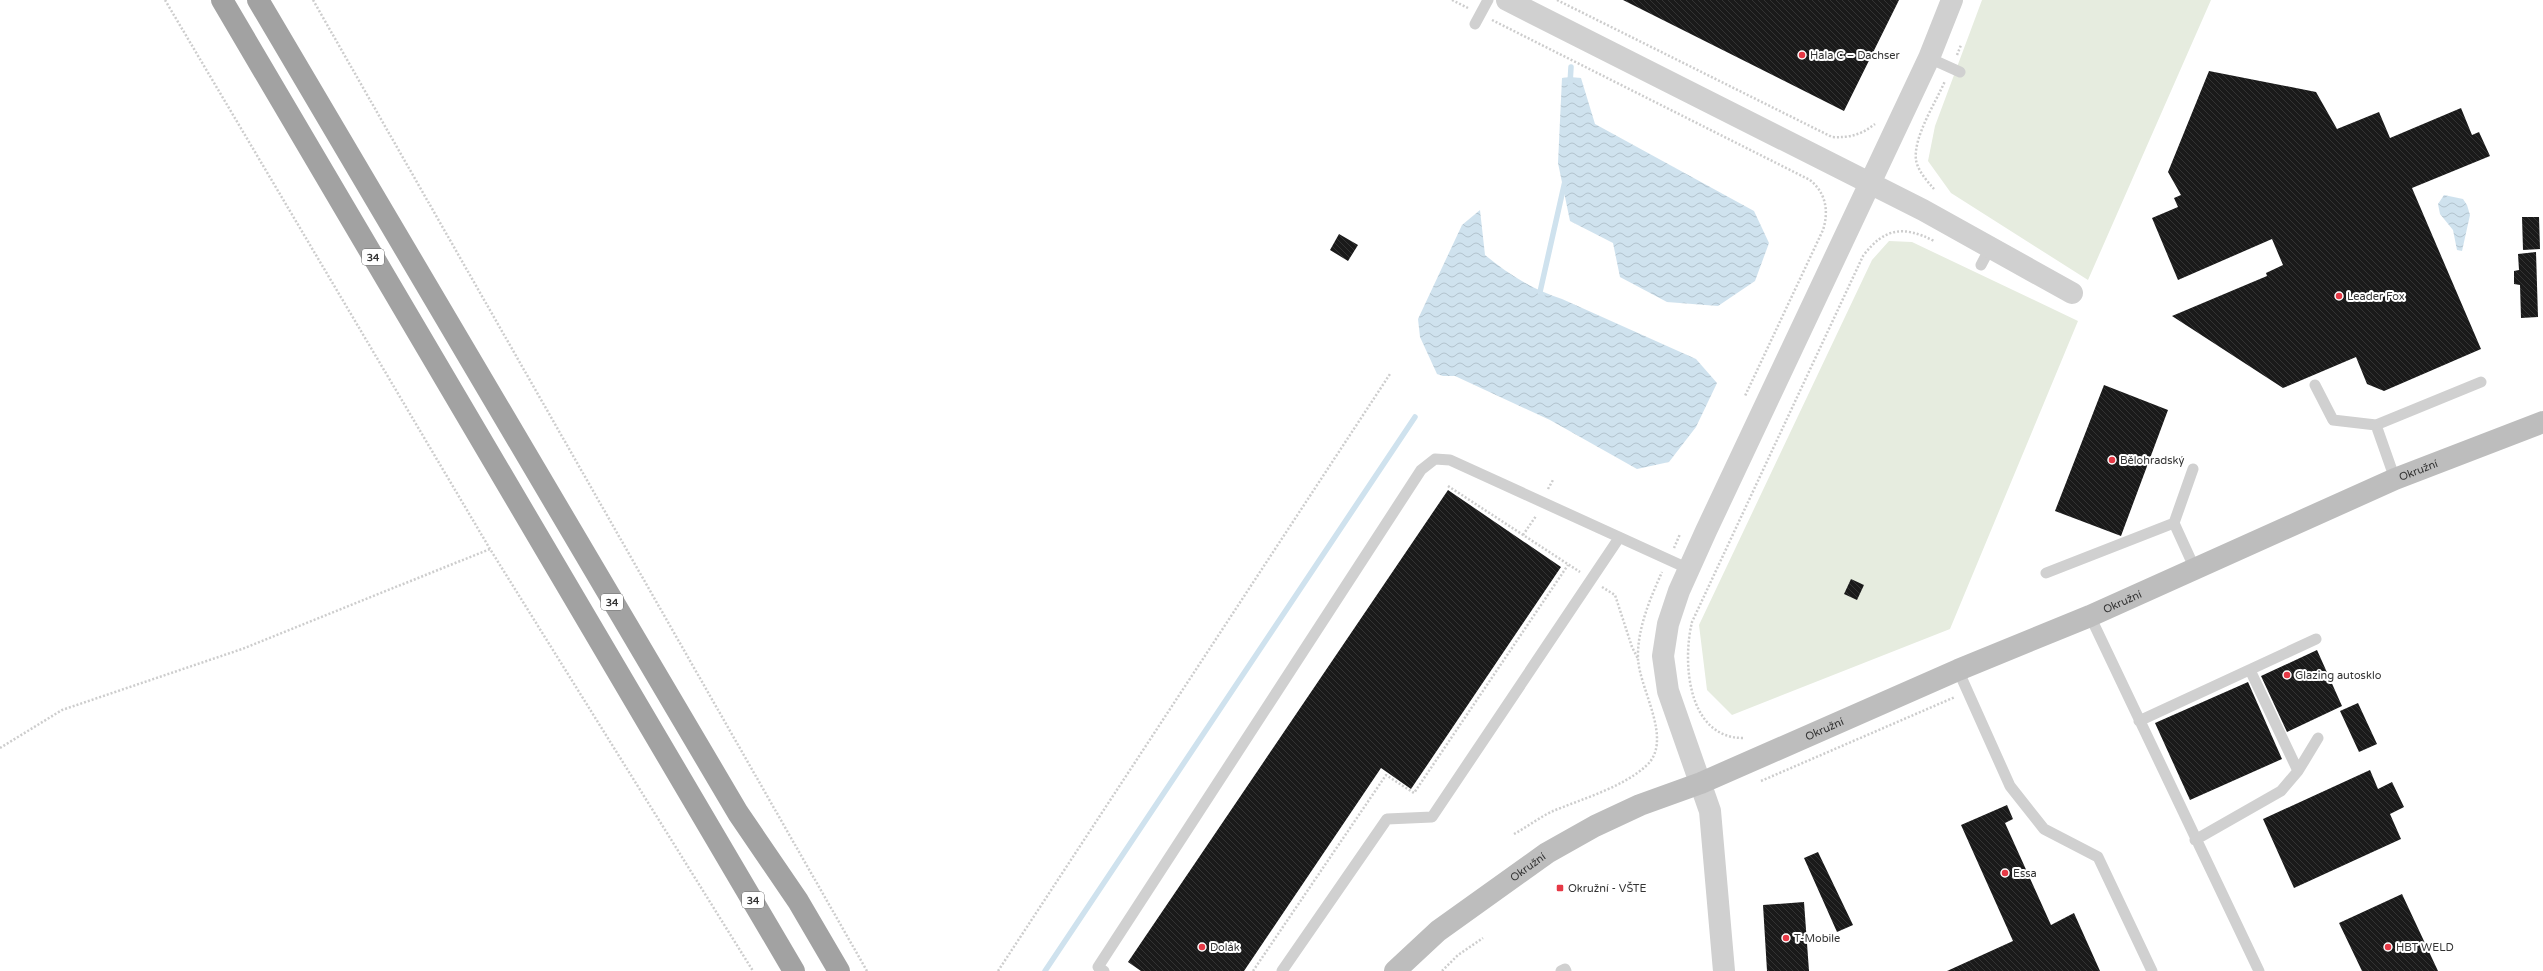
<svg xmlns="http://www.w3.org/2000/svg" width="2543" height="971" viewBox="0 0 2543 971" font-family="'Varela Round',sans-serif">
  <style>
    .green { fill: #e6ecdf }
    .water { fill: url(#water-waves) }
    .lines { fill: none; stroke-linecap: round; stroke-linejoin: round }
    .stream { stroke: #cfe2ee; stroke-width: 5.5 }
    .building { fill: url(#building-back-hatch) }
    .path { stroke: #cdcdcd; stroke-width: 2.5; stroke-dasharray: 2 2; stroke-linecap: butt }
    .service { stroke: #d0d0d0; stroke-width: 11 }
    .minor { stroke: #d0d0d0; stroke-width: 22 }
    .secondary { stroke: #bdbdbd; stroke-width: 22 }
    .trunk { stroke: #a2a2a2; stroke-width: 22 }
    .poi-dot { fill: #e63946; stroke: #fff; stroke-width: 1.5 }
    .labels { text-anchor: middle; stroke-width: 4; stroke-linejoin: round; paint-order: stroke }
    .shield { fill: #fff; stroke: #707070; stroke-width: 1 }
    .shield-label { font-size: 10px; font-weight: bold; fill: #333 }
    .poi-label { font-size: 11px; fill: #333; stroke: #fff; text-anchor: start }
    .street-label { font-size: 11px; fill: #333; stroke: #fff }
  </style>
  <defs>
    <pattern id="water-waves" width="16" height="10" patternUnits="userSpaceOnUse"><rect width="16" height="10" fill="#cfe2ee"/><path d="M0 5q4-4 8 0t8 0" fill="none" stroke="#b2c2cd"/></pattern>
    <pattern id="building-back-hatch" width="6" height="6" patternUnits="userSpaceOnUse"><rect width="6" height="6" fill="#1a1a1a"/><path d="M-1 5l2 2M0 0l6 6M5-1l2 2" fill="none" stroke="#333"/></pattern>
  </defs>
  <rect width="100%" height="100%" fill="#fff"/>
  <path class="green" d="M1982,0H2211L2088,280L1951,193L1928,161L1935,126Z
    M1889,241L1912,242L2078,321L1950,629L1732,715L1707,690L1699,625L1872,260Z"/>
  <path class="water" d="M1570,77L1581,78L1595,124L1754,211L1769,243L1755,281L1718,306L1667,302L1620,277L1613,243L1570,221L1558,163L1562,78Z
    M2444,195L2463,199L2467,205L2470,215L2462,251L2457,250L2453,230L2440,214L2438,204Z
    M1480,210L1485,255C1508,274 1533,290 1562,299L1696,359L1717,383L1696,427L1669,462L1637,469L1550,420L1455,376H1443L1437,374L1420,337L1418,319L1462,225Z"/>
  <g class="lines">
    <path class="stream" d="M1570,84L1571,67
      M1543,298L1540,292L1565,181
      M1045,971L1415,417"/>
  </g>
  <path class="building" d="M1623,0H1899L1844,111Z
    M2209,71L2316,92L2337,129L2379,112L2390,138L2461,108L2472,135L2479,132L2490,156L2412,188L2481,349L2384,391L2367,384L2356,357L2283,388L2172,316L2267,276L2266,273L2283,265L2272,239L2178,280L2152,218L2178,207L2174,198L2181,195L2168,172Z
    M2522,217H2539L2540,249L2523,250Z
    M1339,234L1358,245L1348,261L1330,250Z
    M2536,252L2538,317L2521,318L2520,285L2514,284V271L2519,270L2518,254Z
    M2104,385L2168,410L2121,536L2055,511Z
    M1448,490L1561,567L1411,789L1381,768L1244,971H1141L1128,962Z
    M1851,579L1864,585L1857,600L1844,594Z
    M2317,650L2342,706L2287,732L2261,676Z
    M2248,682L2282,759L2190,800L2155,723Z
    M2358,703L2377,744L2359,752L2340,711Z
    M2370,770L2378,789L2392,782L2404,807L2390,814L2401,839L2294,888L2263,819Z
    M2007,805L2013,819L2005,823L2051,925L2074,913L2100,971H1947L2013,941L1961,825Z
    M1818,852L1853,925L1837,932L1804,858Z
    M2402,894L2438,971H2362L2339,923Z
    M1804,902L1809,971H1767L1763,905Z"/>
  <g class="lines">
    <path class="path" d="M165,0L490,549L753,971
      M313,0L867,971
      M1452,0L1468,8
      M1557,0L1832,137C1849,138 1861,135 1875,124
      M1492,20L1810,180C1826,193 1829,211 1823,230L1745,396
      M1957,55L1961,45
      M1934,189C1927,181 1918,171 1916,160C1913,137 1936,102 1945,81
      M1448,486L1580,572
      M1548,489L1553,480
      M1523,535L1536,516
      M1674,548L1680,534
      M1602,587L1615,595L1632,647L1638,659
      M1743,738C1688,738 1682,663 1692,622L1863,256C1884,228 1903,225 1934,241
      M0,748L62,710L242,649L490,549
      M1761,781L1955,697
      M1514,834C1527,827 1540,817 1553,811C1582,799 1623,787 1646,766C1674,741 1640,691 1638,659C1637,629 1650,599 1662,572
      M998,971L1390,374
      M1253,971L1386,775L1414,793L1568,565
      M1442,971L1458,955L1483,938"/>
    <path class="service" d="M1475,24L1488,0
      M1929,58L1960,72
      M1981,265L1991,246
      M2315,385L2333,420L2376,425
      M2395,479L2376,425L2481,382
      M2174,523L2193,469
      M2046,573L2174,523L2195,569
      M2090,616L2259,971
      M1958,670L2010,786L2044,829L2098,857L2152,971
      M2250,670L2298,771
      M2139,721L2316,639
      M2195,840L2281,791L2298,771L2318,738
      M1104,971L1098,967L1421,470L1435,459L1450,460L1689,569
      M1282,971L1387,819L1432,817L1619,538
      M1561,971L1565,969L1566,971"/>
    <path class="minor" d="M1507,0L1923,210L2072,293
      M1724,971L1710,811L1668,691L1663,656L1668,624L1679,591L1706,531L1929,58L1952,0"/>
    <path class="secondary" id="s1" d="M1395,971L1438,931L1547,853L1595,826L1640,805L1701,783L1958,670L2090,616L2395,479L2543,422"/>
    <path class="trunk" d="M222,0L794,971
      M258,0L738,813L798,901L839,971"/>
  </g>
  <g class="poi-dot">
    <circle cx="1802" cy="55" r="4"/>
    <circle cx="2339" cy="296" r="4"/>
    <circle cx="2112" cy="460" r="4"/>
    <circle cx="2287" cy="675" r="4"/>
    <circle cx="2005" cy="873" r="4"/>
    <rect x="1556" y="884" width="8" height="8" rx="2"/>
    <circle cx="1786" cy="938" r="4"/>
    <circle cx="1202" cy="947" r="4"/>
    <circle cx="2388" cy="947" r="4"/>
  </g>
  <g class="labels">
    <g class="shield">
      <rect x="362" y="249" width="22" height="16" rx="3"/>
      <rect x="601" y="594" width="22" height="16" rx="3"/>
      <rect x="742" y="892" width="22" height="16" rx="3"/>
    </g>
    <g class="shield-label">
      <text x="373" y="261">34</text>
      <text x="612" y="606">34</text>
      <text x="753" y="904">34</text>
    </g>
    <g class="poi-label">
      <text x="1810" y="59">Hala C – Dachser</text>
      <text x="2347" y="300">Leader Fox</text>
      <text x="2120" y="464">Bělohradský</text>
      <text x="2295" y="679">Glazing autosklo</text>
      <text x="2013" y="877">Essa</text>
      <text x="1568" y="892">Okružní - VŠTE</text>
      <text x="1794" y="942">T-Mobile</text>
      <text x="1210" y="951">Dolák</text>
      <text x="2396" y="951">HBT WELD</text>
    </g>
    <g class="street-label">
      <text dy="4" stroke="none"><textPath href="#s1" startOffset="1145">Okružní</textPath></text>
      <text dy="4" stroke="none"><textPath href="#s1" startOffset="821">Okružní</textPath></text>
      <text dy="4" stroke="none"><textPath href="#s1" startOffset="497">Okružní</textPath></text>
      <text dy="4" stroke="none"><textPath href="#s1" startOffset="169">Okružní</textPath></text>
    </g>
  </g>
</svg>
